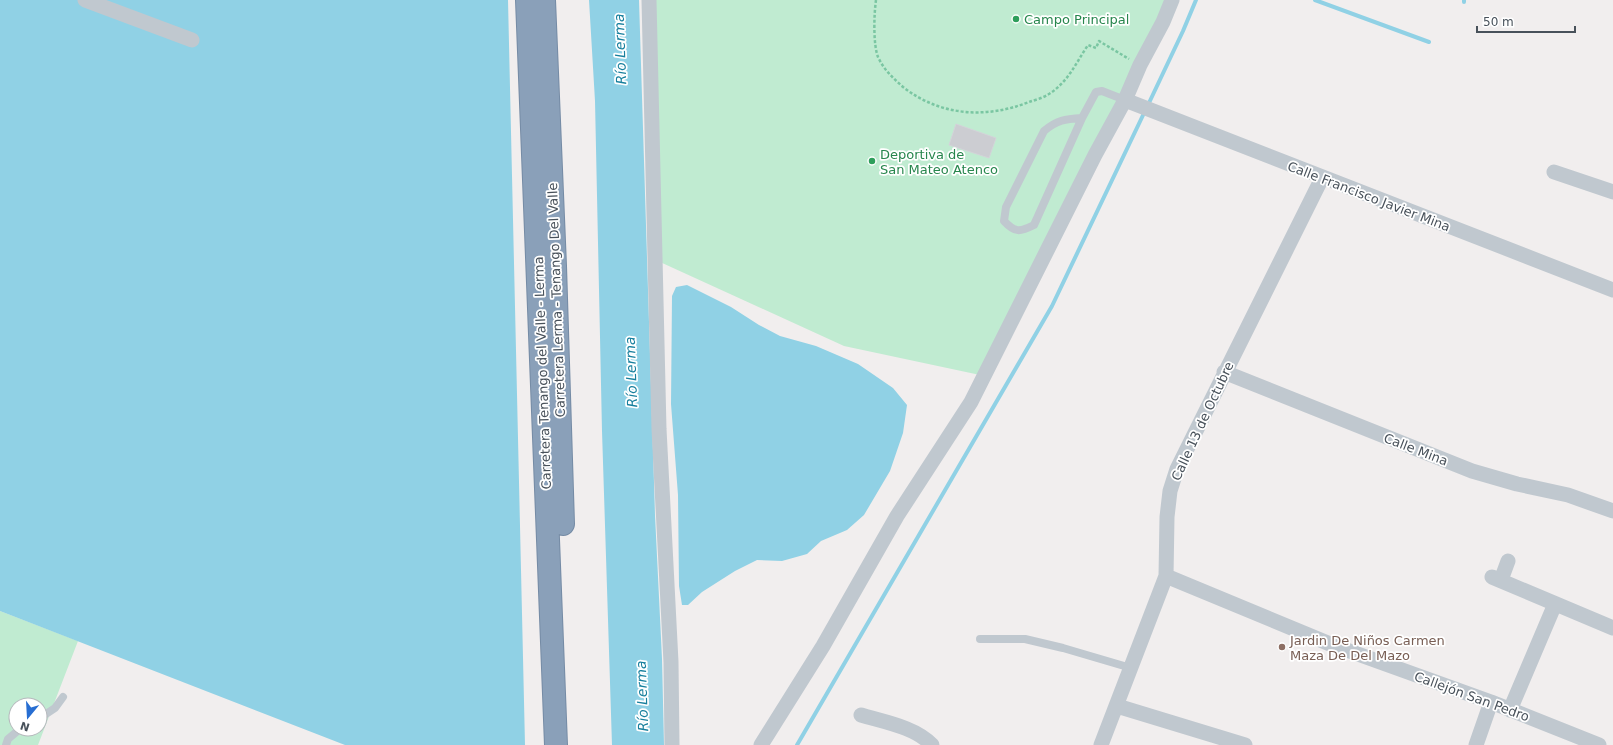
<svg xmlns="http://www.w3.org/2000/svg" width="1613" height="745" viewBox="0 0 1613 745" font-family="'DejaVu Sans',sans-serif">
  <style>
    .green { fill: #c0ebd1; fill-rule: evenodd }
    .water { fill: #90d1e5 }
    .lines { fill: none; stroke-linecap: round; stroke-linejoin: round }
    .stream { stroke: #90d1e5; stroke-width: 4 }
    .building { fill: #cccdd2; stroke: #d3d4d9 }
    .motorway-casing { stroke: #758ba5; stroke-width: 24 }
    .path { stroke: #7ac6a2; stroke-width: 2.5; stroke-dasharray: 3 2; stroke-linecap: butt }
    .service { stroke: #c0c8cf; stroke-width: 8 }
    .minor { stroke: #c0c8cf; stroke-width: 15 }
    .motorway { stroke: #8aa0b9; stroke-width: 22 }
    .leisure-dot { fill: #2e9e5b; stroke: #fff; stroke-width: 1.5 }
    .education-dot { fill: #8d6e63; stroke: #fff; stroke-width: 1.5 }
    .labels { text-anchor: middle; stroke-width: 3.5; stroke-linejoin: round; paint-order: stroke }
    .leisure-label { font-size: 13px; fill: #27864d; stroke: #fff; text-anchor: start }
    .street-label { font-size: 13px; fill: #48515a; stroke: #fff }
    .education-label { font-size: 13px; fill: #785e54; stroke: #fff; text-anchor: start }
    .water-label { font-size: 14px; font-style: italic; fill: #177f9d; stroke: #fff }
  </style>
  <rect width="100%" height="100%" fill="#f1eeee"/>
  <path class="green" d="M653,0H1166L1149,41L980,375L844,346L660,262Z
    M0,611L78,641L38,745H0ZM16,705H40V729H16Z"/>
  <path class="water" d="M0,0H508L525,745H345L0,611Z
    M589,0H639L655,515L662,659L664,745H612L602,431L595,101Z
    M687,285L731,307L759,325L780,336L816,346L858,364L893,388L907,405L903,433L890,471L864,515L847,530L821,541L807,554L782,561L757,560L735,571L702,592L688,605H682L679,586L678,495L671,404L672,296L676,287Z"/>
  <g class="lines">
    <path class="stream" d="M1315,0L1429,42
      M1464,2V0
      M1148,105L1183,31L1196,0
      M797,745L1052,306L1145,111"/>
  </g>
  <path class="building" d="M956,124L996,138L989,158L949,145Z"/>
  <g class="lines">
    <defs>
      <path id="motorway" d="M527,0L556,745
        M544,0L555,266L563,524"/>
    </defs>
    <use href="#motorway" class="motorway-casing"/>
    <path class="path" d="M876,0C874,14 873,44 878,57C884,70 893,78 903,87C940,116 986,119 1029,102C1035,100 1043,98 1049,94C1068,82 1076,63 1088,45L1096,48L1099,41L1129,59"/>
    <path class="service" d="M1082,118L1034,225C1020,232 1015,233 1004,221L1006,207L1044,131C1057,120 1065,119 1082,118Z
      M1082,118L1096,92L1102,91L1125,100
      M980,639H1025L1063,648L1131,668
      M40,718L55,708L63,697
      M6,745L8,739L20,729"/>
    <path class="minor" d="M85,0L192,40
      M649,0L659,429L671,662L672,745
      M1125,100L1613,290
      M1554,172L1613,192
      M1224,372L1472,471L1517,484L1568,495L1613,511
      M1166,576L1330,644L1491,702L1599,745
      M1492,577L1613,628
      M1501,580L1508,561
      M1117,706L1245,745
      M1510,710L1555,604
      M861,715C884,722 915,727 932,745
      M761,745L823,646L897,516L971,402L1095,155L1125,100L1140,65L1163,22L1172,0
      M1101,745L1166,576L1167,517L1170,491L1177,469L1322,178
      M1476,745L1491,702"/>
    <use href="#motorway" class="motorway"/>
  </g>
  <g class="leisure-dot">
    <circle cx="1016" cy="19" r="4"/>
    <circle cx="872" cy="161" r="4"/>
  </g>
  <circle class="education-dot" cx="1282" cy="647" r="4"/>
  <g class="labels">
    <g class="leisure-label">
      <text x="1024" y="24">Campo Principal</text>
      <text x="880" y="159">Deportiva de<tspan x="880" dy="15">San Mateo Atenco</tspan></text>
    </g>
    <g class="street-label">
      <text transform="translate(1369 196) rotate(21)" y="5">Calle Francisco Javier Mina</text>
      <text transform="translate(556 300) rotate(-92)" y="5">Carretera Lerma - Tenango Del Valle</text>
      <text transform="translate(542 373) rotate(-92)" y="5">Carretera Tenango del Valle - Lerma</text>
      <text transform="translate(1202 421) rotate(-65)" y="5">Calle 13 de Octubre</text>
      <text transform="translate(1416 449) rotate(21)" y="5">Calle Mina</text>
      <text transform="translate(1472 696) rotate(20)" y="5">Callejón San Pedro</text>
    </g>
    <g class="education-label">
      <text x="1290" y="645">Jardin De Niños Carmen<tspan x="1290" dy="15">Maza De Del Mazo</tspan></text>
    </g>
    <g class="water-label">
      <text transform="translate(620 49) rotate(-92)" y="5">Río Lerma</text>
      <text transform="translate(631 372) rotate(-92)" y="5">Río Lerma</text>
      <text transform="translate(642 696) rotate(-92)" y="5">Río Lerma</text>
    </g>
  </g>
  <g transform="translate(28 717) rotate(198)"><circle r="19" fill="#ffffff" stroke="#b6b9bd"/>
  <path d="M0-3L7 15L0 10L-7 15Z" fill="#276ed2"/>
  <text y="-6" font-size="11" font-weight="bold" text-anchor="middle" fill="#48515a">N</text>
  </g>
  <path d="M1477 26v6h98v-6" fill="none" stroke="#48515a" stroke-width="2"/>
  <text x="1483" y="26" font-size="12" fill="#48515a" stroke="#ffffff" stroke-width="3" paint-order="stroke">50 m</text>
</svg>
